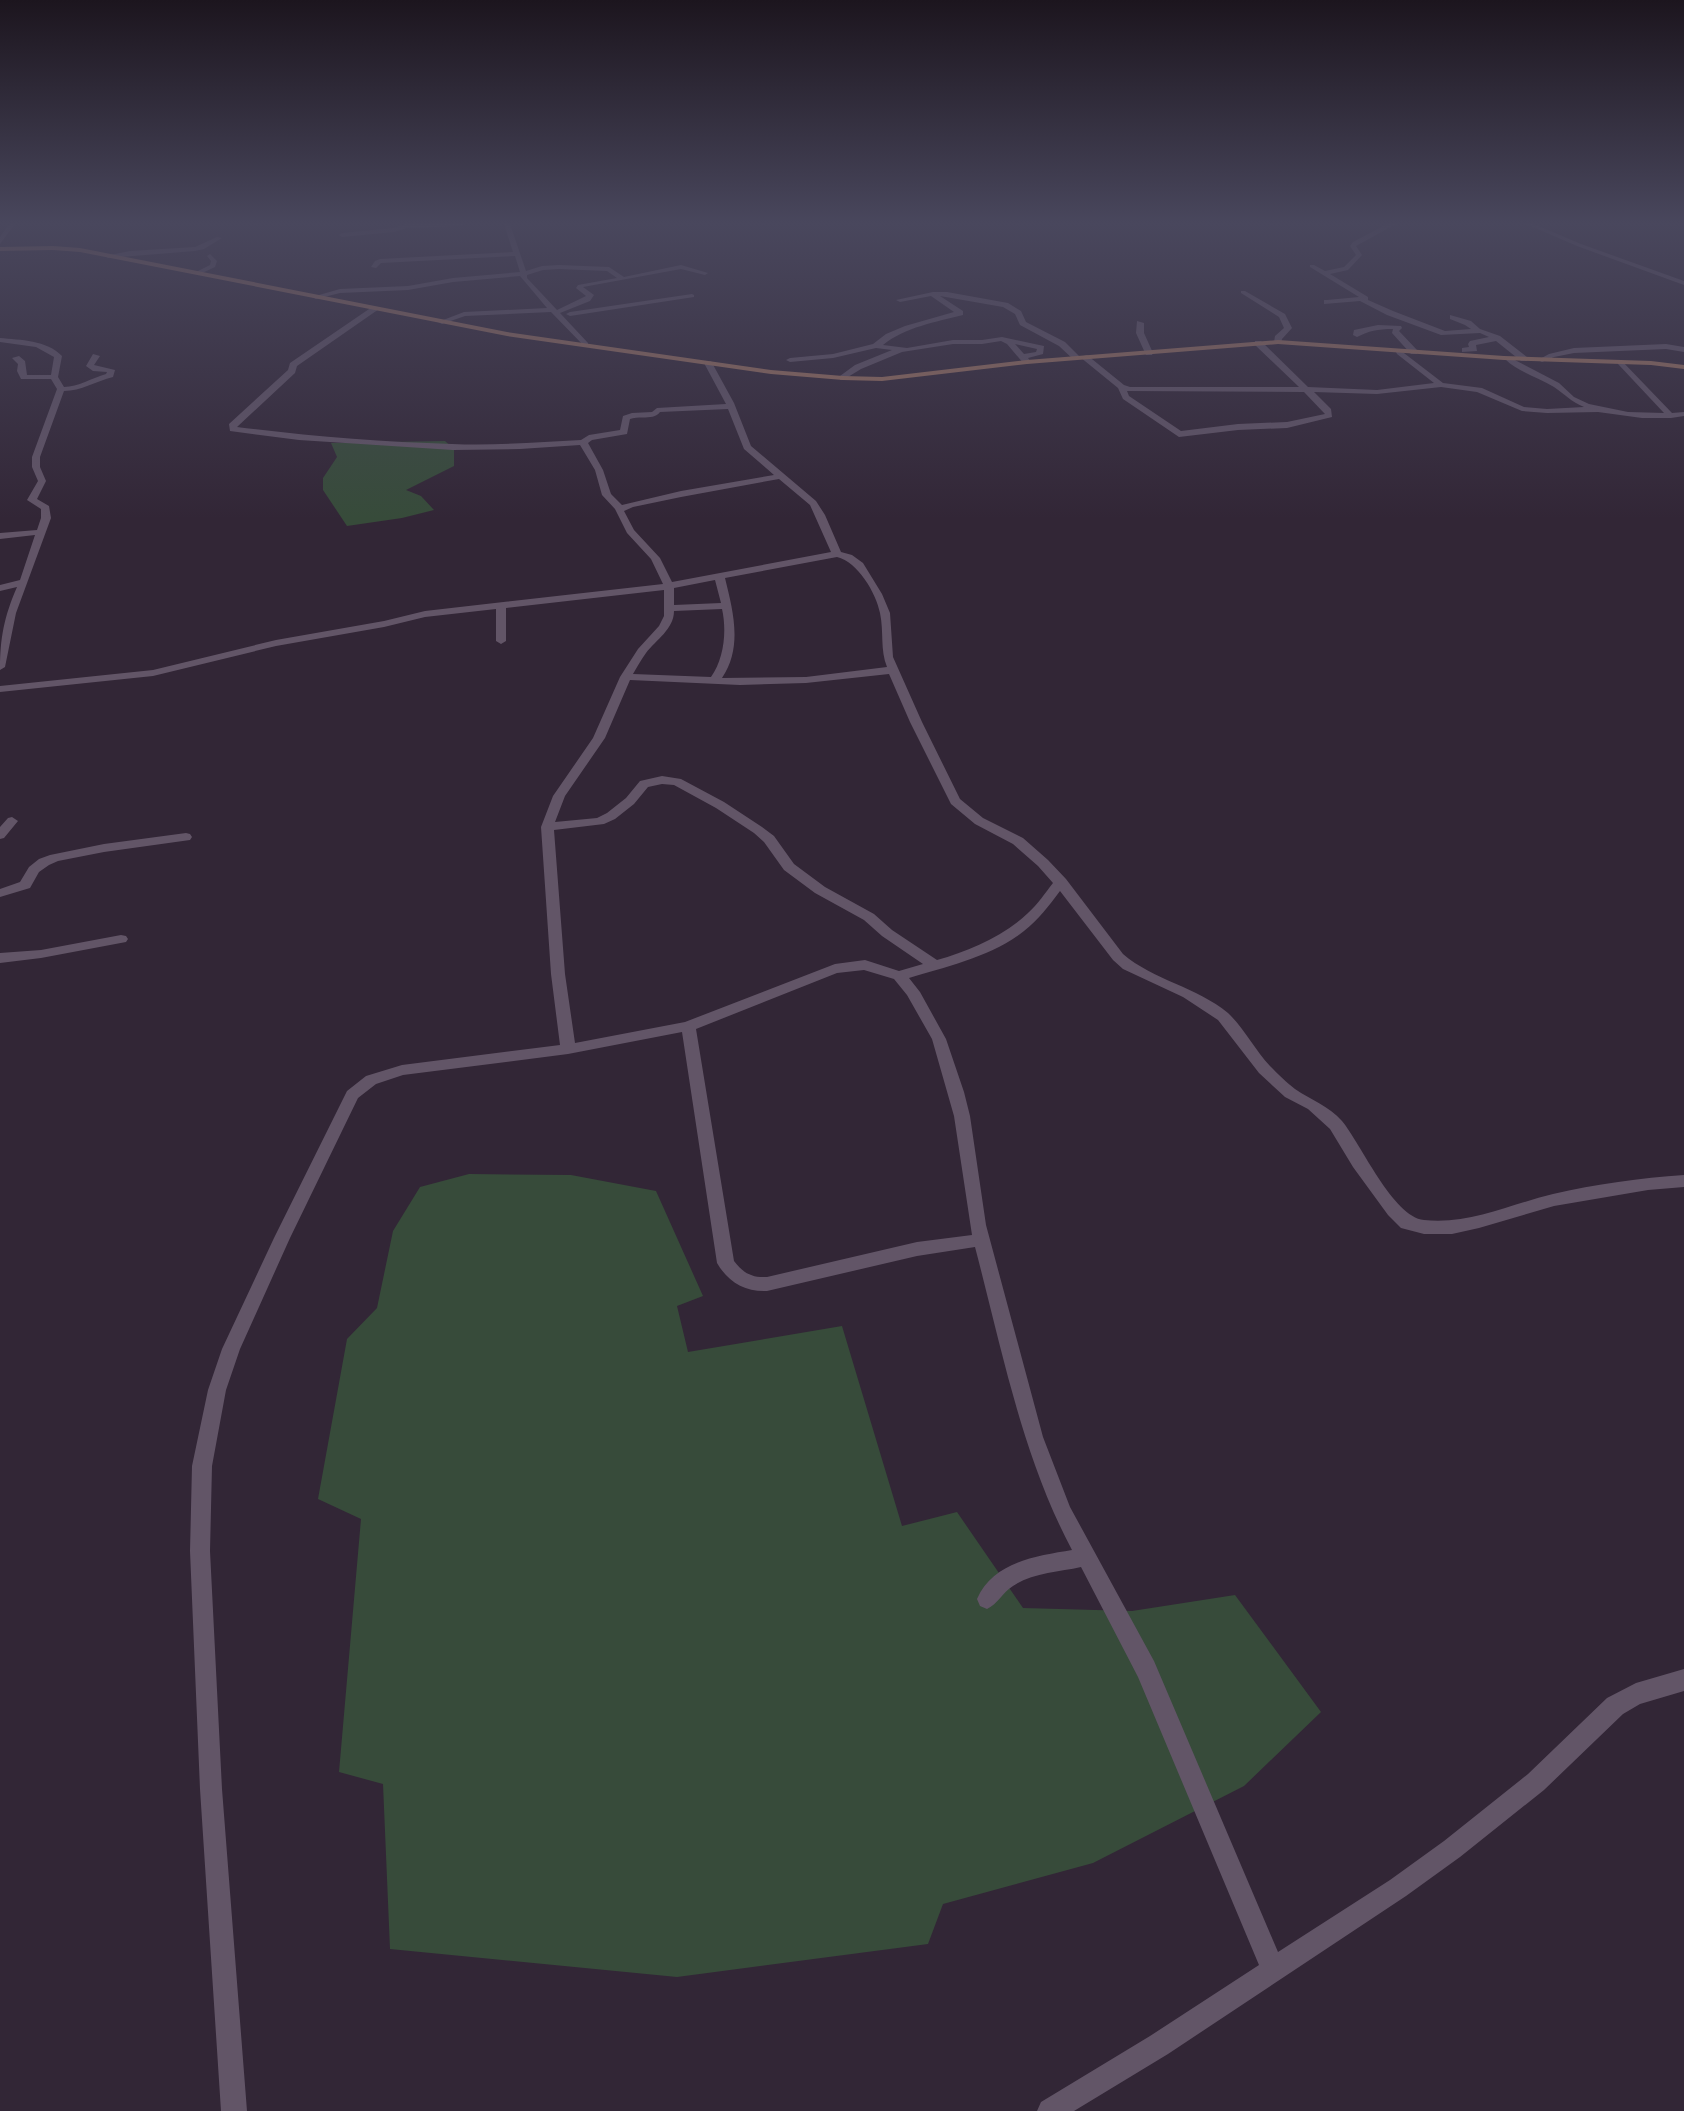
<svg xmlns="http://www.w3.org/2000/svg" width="1684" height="2111" viewBox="0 0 1684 2111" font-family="'Titillium Web',sans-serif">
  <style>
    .green { fill: #374b3a }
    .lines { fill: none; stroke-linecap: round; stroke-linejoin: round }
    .minor { fill: #625567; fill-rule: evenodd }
    .primary { fill: #a07460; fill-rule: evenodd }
  </style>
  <rect width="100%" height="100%" fill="#322636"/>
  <path class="green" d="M445,441L454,449V466L406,490L421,496L434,510L402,518L347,526L323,490V478L337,457L331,443Z
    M469,1174L571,1175L656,1191L703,1296L677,1306L688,1352L842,1326L902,1526L957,1512L1023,1608L1132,1611L1235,1595L1321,1712L1244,1786L1093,1863L943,1904L928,1944L677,1977L390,1949L383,1784L339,1772L361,1519L318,1499L347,1339L377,1308L393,1231L420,1187Z"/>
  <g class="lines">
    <path class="minor" d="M9,224H15L0,244V237Z
      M406,224H464L461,226L407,228L394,232L342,237L339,235L342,233L393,228Z
      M504,224H510L526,271L542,266L559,265L609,267L624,277L681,265L708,273L705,275L681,269L583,287L594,295L590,301L560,313L588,343V347H585L551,312L465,316L442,324L438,322L464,312L547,308L520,276L453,282L408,290L340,293L316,299L312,297L340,289L408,286L453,278L520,272L515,256L381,263L376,268L371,267L375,261L380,259L513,252ZM559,269L607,271L617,278L578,285L576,288L586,296L584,297L557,310L527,278V275L543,270Z
      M1387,224H1396L1356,246L1362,255L1348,270L1330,274L1368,297V300L1393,311L1445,331L1471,329L1465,325L1450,319V315L1471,321L1480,329L1500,336L1527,357V361H1521L1496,341L1476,345L1477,351L1462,352V348L1469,347L1468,344L1470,341L1489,337L1480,333L1441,335L1387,315L1360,301L1324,304V300H1327L1359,297L1310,267V265H1314L1325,271L1344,267L1356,255L1350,246L1353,242Z
      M1526,224H1534L1581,244L1684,281V285L1577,246Z
      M217,237L222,238L204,249L195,251L108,258L105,256L130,251L195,247Z
      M210,254L217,261L215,267L200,274H196V272L210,265L211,261L207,256Z
      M1241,291H1245L1285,314L1292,328L1282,339L1281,344L1274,342L1275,336L1284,328L1279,317L1241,293Z
      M933,292H947L1008,303L1021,311L1026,322L1065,342L1081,358L1074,360L1059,346L1020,325L1015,314L1003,307L940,296L963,311V315C936,322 905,327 883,345L907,348L953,340H982L1002,337L1044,346L1043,354L1028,358L1031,362L1027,364H1024L1007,344L1001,341L982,344H953L902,352L861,369L843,380H840V376L855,365L892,350L876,348L833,358L790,362L786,360L790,358L833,354L873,344L886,334L905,326L954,312L931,296L900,302L896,300ZM1015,344L1037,349L1036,352L1024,354Z
      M692,294L694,295V297L570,316L566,314L570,312Z
      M372,307L379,309L297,366L295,373L237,427C308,436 380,442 452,444C495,446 538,442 581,440L589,435L620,430L623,416L632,413L652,412L657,408L726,404L704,363L711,361L734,403L751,446L816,501L825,515L841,552L852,555L863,563L882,594L890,613L893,657L922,722L960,799L983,818L1023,838L1048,860L1066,879L1123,954C1153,980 1197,987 1228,1013C1244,1028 1255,1050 1270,1066C1278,1074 1287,1083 1295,1089C1311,1100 1329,1106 1342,1121C1361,1144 1393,1217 1424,1220C1469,1225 1511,1204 1553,1194C1595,1184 1641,1178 1684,1175V1187L1648,1190L1554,1206L1479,1228L1452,1234H1424L1401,1228L1388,1215L1353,1167L1330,1129L1308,1109L1285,1097L1259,1073L1218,1020L1183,997L1123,969L1113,960L1060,891C1049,906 1038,920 1024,931C993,956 946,967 909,978L920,992L946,1039L964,1092L970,1116L986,1225L1043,1437L1070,1507L1154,1661L1278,1952L1390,1880L1444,1841L1528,1774L1607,1698L1636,1683L1684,1669V1691L1640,1704L1623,1714L1544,1790L1460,1857L1406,1896L1168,2054L1074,2111H1037L1041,2102L1150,2036L1259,1965L1138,1677L1081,1567C1059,1572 1032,1573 1013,1586C1002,1593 998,1604 987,1609L980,1606L977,1599C993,1562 1036,1556 1072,1550C1022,1456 1002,1350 975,1247L917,1256L767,1291C745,1292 728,1282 717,1263L682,1032L568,1054L403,1075L376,1084L358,1098L290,1238L240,1349L226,1390L212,1466L210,1551L222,1789L247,2111H221L200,1789L190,1551L192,1466L208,1390L222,1349L274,1238L347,1091L366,1076L402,1065L560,1045L551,974L541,827L553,796L593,738L620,677L638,649L659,626L664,616V590L506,608V641L501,644L496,641V609L425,617L384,627L276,646L153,676L0,692V686L153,670L276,640L384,621L425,611L663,584L651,559L627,533L615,509L602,495L595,470L580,445L520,449L453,450L299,440L230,431L229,424L288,370L290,363ZM728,409L744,449L774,475L681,491L622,505L611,494L603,470L588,443L592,440L627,434L630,419C639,415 654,421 660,412ZM779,479L810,505L831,552L672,582L660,558L634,530L624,511L633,507L681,497ZM837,557C858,562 876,593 880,613C884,632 880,650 887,667L806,677L722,678C743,647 733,611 725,578ZM715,580L721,603L674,605V588ZM722,609C727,631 724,659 711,677L633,674C637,667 641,660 646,653C656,640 674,629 674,611ZM889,674L910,722L951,804L975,824L1013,844L1038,866L1053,883C1045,893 1038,904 1028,913C1004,936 969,951 937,960L892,930L874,914L825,887L794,864L774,836L762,827L724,802L681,779L662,776L640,781L626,798L607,813L597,818L555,822L565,796L605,738L630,680L740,685L806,683ZM662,784L674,785L716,808L754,833L764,842L784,870L815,893L864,920L882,936L923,964L899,971L865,960L835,964L685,1022L575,1043L565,974L554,830L604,824L615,819L634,804L648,787ZM864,970L894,979L907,995L932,1039L954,1116L972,1235L917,1242L767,1277C752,1278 743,1273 734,1261L696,1029L837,973Z
      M1137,321L1144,323V333L1153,353L1152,355H1146L1136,333Z
      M1378,325L1401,326L1402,328L1399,331L1417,350V354H1411L1392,333L1393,329C1377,329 1369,331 1357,337L1353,335L1354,330Z
      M0,338C20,340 47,340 62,356L58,377L64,387C78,387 92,378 106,374L107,372L93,371L86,366L93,354L100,356L94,365L115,370L113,377C96,381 81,391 64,391L40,457V467L46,481L37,499L49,506L51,518L16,613L5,667L0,670C0,638 4,617 17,587L0,591V585L20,580L35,535L0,539V533L37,530L41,518V509L27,500L38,481L32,467V457L57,389L51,379H21L17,371L18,364L12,358L19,356L25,361L27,375H51L54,357L36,347L0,342Z
      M1255,341H1261L1308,387L1377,390L1434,383L1397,354L1396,352L1400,350L1443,383L1482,388L1524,407L1547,409L1584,407C1570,401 1566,395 1554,387C1538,377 1518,372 1505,359L1509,357L1559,383L1574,397L1589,404L1628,412L1664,413L1618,364V360H1621L1672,413L1684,412V416L1671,418H1642L1598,412L1547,413L1522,411L1477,392L1441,387L1377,394L1314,392L1331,409L1332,417L1287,428L1238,430L1179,437L1123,399L1118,388L1080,357L1087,355L1124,385L1130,387H1299L1255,345ZM1127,391L1304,392L1325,414L1287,422L1238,424L1181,431L1129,396Z
      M1666,344L1684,347V352L1666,349L1574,353L1554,357L1542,362L1538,360L1549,354L1574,348Z
      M12,817L18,821L4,838L0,839V827L8,818Z
      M186,833L190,834L192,837L190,840L104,852L58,861L49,865L39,872L30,888L0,897V889L20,882L29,867L39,859L50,855L104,844Z
      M121,935L126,936L128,939L126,942L41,958L0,963V953L41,950Z"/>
    <path class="primary" d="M53,246L80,248L507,332L771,370L843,376L882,377L1027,360L1278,340L1504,356L1651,361L1684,365V369L1651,365L1504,360L1278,344L1027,364L882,381L843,380L771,374L507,336L80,252L53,250L0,251V247Z"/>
  </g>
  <linearGradient id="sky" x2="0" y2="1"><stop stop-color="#1c151e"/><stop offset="0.43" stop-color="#49475d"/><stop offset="1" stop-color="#49475d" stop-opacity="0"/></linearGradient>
  <rect width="1684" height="519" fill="url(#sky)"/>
</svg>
